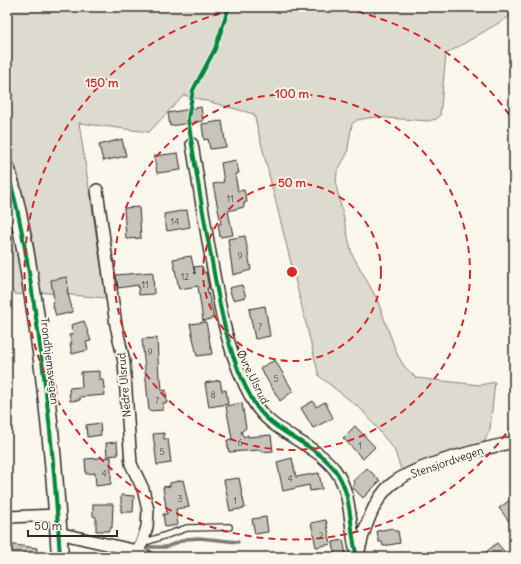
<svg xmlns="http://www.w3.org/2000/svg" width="521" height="564" viewBox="0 0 521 564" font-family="Delius,sans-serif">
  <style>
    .green { fill: #dddad0; stroke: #84827e }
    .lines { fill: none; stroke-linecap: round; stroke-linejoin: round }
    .stream { stroke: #7b7a75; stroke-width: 3.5 }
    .building { fill: #c7c4bc; stroke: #2b2b2b }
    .service-casing { stroke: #2b2b2b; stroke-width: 8 }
    .minor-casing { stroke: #2b2b2b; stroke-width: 14 }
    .secondary-casing { stroke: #2b2b2b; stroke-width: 19 }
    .service { stroke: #fbf7ec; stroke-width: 5.5 }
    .minor { stroke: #fbf7ec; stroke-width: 11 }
    .secondary { stroke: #fbf7ec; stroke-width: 16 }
    .cycleway-casing { stroke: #fbf7ec; stroke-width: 6 }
    .cycleway { stroke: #00873e; stroke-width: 4 }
    .ring { fill: none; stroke: #d62828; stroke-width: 2; stroke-dasharray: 7 5 }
    .labels { text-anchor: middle; stroke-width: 4; stroke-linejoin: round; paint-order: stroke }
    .number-label { font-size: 9px; fill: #52514f }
    .street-label { font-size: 11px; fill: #2b2b2b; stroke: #fbf7ec }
    .centre { fill: #d62828; stroke: #fbf7ec; stroke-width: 2 }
    .ring-label { font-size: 12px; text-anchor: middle; font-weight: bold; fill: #d62828; stroke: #fbf7ec; stroke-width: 4; stroke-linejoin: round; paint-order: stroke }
  </style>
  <rect width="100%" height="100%" fill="#fbf7ec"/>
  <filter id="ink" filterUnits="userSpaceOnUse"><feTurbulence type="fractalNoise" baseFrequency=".025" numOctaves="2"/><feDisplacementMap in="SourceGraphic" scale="8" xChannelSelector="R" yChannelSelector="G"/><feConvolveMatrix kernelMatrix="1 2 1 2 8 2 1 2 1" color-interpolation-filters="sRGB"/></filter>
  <g filter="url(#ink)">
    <path class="green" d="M7,7H514V14L446,54L440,116L436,119L428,121L374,117L357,120L352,124L347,154L337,172L336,185L352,254L377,299L397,354L404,366L416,378L480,385L495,382L490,429L482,447L403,475L394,449L362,410L319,376L254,114L184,95L149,132L79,123L106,298L36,292L27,295L15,294L11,289L7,265Z"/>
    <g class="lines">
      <path class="stream" d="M149,547H166L186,539L199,538L238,542"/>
    </g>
    <path class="building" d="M201,107L203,121L170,126L168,113Z
      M222,121L226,147L210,149L208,139L204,140L202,124Z
      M122,139L126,156L103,161L99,145Z
      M178,153L181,170L157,173L154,156Z
      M236,160L239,173L235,174L238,191L244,190L247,202L244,203V207L228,211L233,235L220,237L218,224H221L213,184L224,182L221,163Z
      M139,207L141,238L126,239L124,208Z
      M187,210L190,227L167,231L164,214Z
      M245,236L251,270L233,275L228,239Z
      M191,256L195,274L194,267L202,266L204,273L206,272L209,288H207L214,318L203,321L198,286L179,289L173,259Z
      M153,272L154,294L139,295L138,285L118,288L116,275Z
      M67,277L68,290H67L73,312L56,316L52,302L54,301L51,280Z
      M242,285L246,297L233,300L229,288Z
      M265,306L270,336L255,339L249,309Z
      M84,321L91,341L86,342L88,350L72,354L70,344H72L69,335L73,334L71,325Z
      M206,322L212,354L197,356L190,324Z
      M157,338L159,378H161L162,391L166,390L167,403H163V410L149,411L142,339Z
      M275,360L293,391L280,401L260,368Z
      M100,371V380H103L105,395L80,397V400L70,401L69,388L82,387L81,372Z
      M220,380L222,391L226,390L228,404L209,407L205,383Z
      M313,401L316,407L325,402L333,418L313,428L301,408Z
      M242,403L246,428L241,432L244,437L248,435V437L271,435L273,451L261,452V450L229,452L227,440L232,439L226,406Z
      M100,423L101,435L87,437L86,425Z
      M355,426L375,447L363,459L343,438Z
      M164,433V439H168L171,463L157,465L153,434Z
      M117,442L118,455L107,456L106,443Z
      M111,457V484L96,486L95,473L86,474L85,459Z
      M292,458L296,477L319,473L322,489L310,491L309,485L283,491L277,462Z
      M367,468L380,481L363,498L352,487L355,484L353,481Z
      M239,478L245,508L230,511L224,480Z
      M183,480L189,507L176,509L178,525L165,527L163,514H167L163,487L170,486V483Z
      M121,495L134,496L133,512H121Z
      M510,500L514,505V528L499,508Z
      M93,504H113L112,528H110V531H96V517L93,516Z
      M266,517L268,532L255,534L252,519Z
      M326,520L331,544L316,547L311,523Z
      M393,528L394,531H398L400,543L383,546L382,542H379L377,531Z
      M343,540L346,554L335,556L333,542Z
      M497,543L509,557H480Z
      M7,544L37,548L36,557L7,555Z"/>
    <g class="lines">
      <defs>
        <path id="service" d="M143,543L187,528L229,527"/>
        <path id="minor" d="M192,144C199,185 205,227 213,269C221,315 230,360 253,401C271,434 313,441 335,470C353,494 349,530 357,557
          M97,190L116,325L124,362L131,464L143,489L148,510L147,527L142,543L137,551
          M7,517L58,515
          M58,533L137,551L148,557
          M358,556C362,534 374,497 393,483C420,463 481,449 514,442"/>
        <path id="secondary" d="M7,170C20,214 27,259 34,304C47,388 55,472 60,557"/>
      </defs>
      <use href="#service" class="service-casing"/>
      <use href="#minor" class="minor-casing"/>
      <use href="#secondary" class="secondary-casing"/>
      <use href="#service" class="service"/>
      <use href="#minor" class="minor"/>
      <use href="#secondary" class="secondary"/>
      <defs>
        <path id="cycleway" d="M229,7L215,49L193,90L188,119C195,165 202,210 211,256C220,307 227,355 253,401C270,433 313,441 335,470C353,493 349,530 357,557
          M7,170C20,214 27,259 34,304C47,388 55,472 60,557"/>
      </defs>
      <use href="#cycleway" class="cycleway-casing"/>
      <use href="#cycleway" class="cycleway"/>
    </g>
  </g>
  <g class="ring">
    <circle cx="292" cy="272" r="89"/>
    <circle cx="292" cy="272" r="178"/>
    <path d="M513 424A268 268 0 1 1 250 7M334 7A268 268 0 0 1 513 120"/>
  </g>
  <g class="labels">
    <g class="number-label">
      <text x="230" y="202">11</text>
      <text x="175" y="225">14</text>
      <text x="240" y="259">9</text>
      <text x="185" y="280">12</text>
      <text x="145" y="288">11</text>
      <text x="260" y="330">7</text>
      <text x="150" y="355">9</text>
      <text x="276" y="382">5</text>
      <text x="213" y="398">8</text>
      <text x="157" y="404">7</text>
      <text x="240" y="446">6</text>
      <text x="360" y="449">1</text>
      <text x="162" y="455">5</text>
      <text x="104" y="477">4</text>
      <text x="290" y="482">4</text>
      <text x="180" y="502">3</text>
      <text x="235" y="504">1</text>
      <text x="321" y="539">2</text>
    </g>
    <g class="street-label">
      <text transform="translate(50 361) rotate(83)" y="4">Trondhjemsvegen</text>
      <text transform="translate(253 377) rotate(64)" y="4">Øvre Ulsrud</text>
      <text transform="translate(124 385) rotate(-95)" y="4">Nedre Ulsrud</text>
      <text transform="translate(447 462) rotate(-19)" y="4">Stensjordvegen</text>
    </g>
  </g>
  <circle cx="292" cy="272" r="6" class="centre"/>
  <g class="ring-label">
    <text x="102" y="87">150 m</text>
    <text x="292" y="98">100 m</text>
    <text x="292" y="187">50 m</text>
  </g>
  <rect width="521" height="564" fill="none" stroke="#fbf7ec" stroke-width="24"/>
  <rect x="12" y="12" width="497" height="540" fill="none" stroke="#2b2b2b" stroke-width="1.5" filter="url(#ink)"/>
  <path d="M28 530v6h89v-6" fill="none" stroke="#2b2b2b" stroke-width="2"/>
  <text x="34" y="530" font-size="12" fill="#2b2b2b" stroke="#fbf7ec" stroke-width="3" paint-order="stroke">50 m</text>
</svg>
